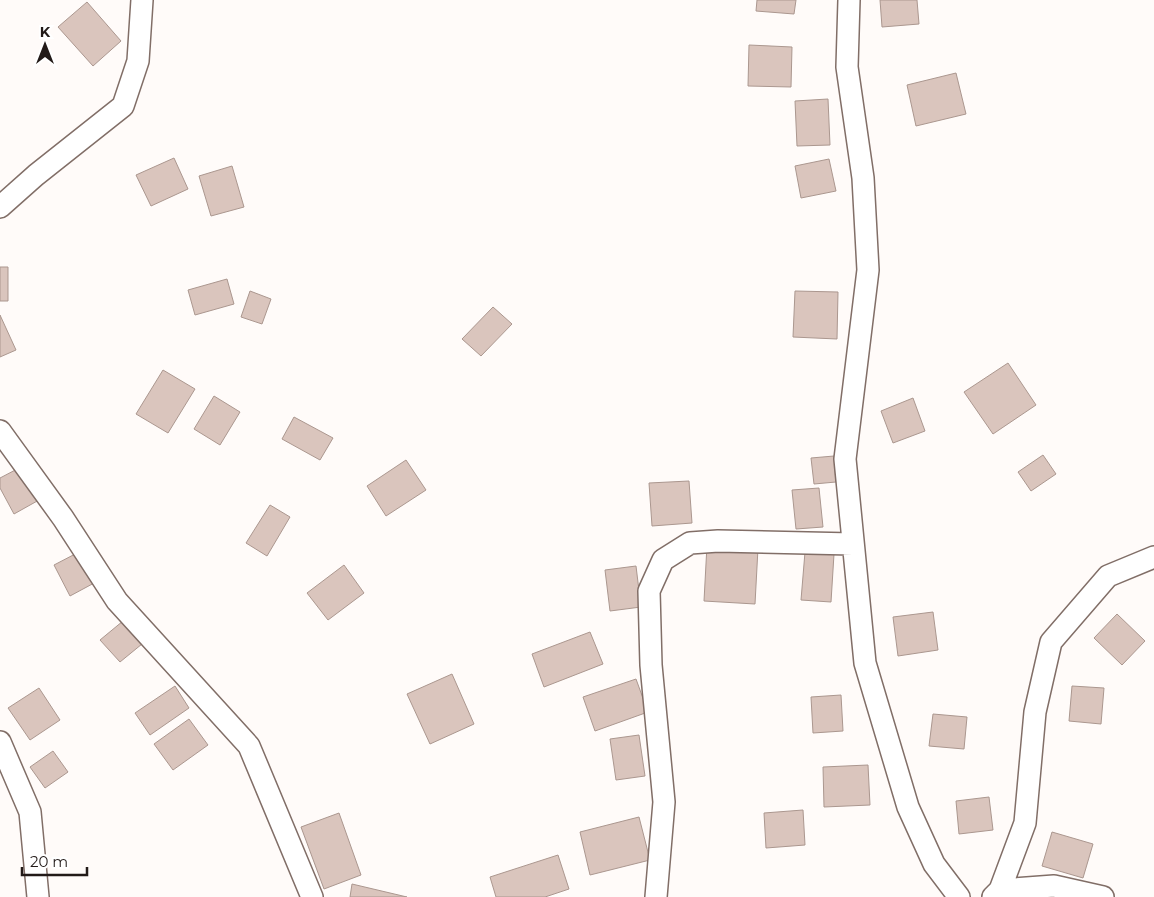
<svg xmlns="http://www.w3.org/2000/svg" width="1154" height="897" viewBox="0 0 1154 897" font-family="Montserrat,sans-serif">
  <style>
    .building { fill: #dac5bd; stroke: #ab978f }
    .lines { fill: none; stroke-linecap: round; stroke-linejoin: round }
    .minor-casing { stroke: #816e67; stroke-width: 24 }
    .minor { stroke: #fff; stroke-width: 21 }
  </style>
  <rect width="100%" height="100%" fill="#fffbf9"/>
  <path class="building" d="M757,0H796L794,14L756,11Z
    M880,0H917L919,24L882,27Z
    M87,2L121,41L93,66L58,27Z
    M749,45L792,47L791,87L748,86Z
    M956,73L966,114L916,126L907,85Z
    M828,99L830,145L797,146L795,101Z
    M174,158L188,189L151,206L136,175Z
    M829,159L836,191L801,198L795,166Z
    M232,166L244,207L211,216L199,176Z
    M0,267H8V301H0Z
    M227,279L234,304L195,315L188,290Z
    M250,291L271,299L262,324L241,317Z
    M795,291L838,292L837,339L793,337Z
    M493,307L512,324L481,356L462,339Z
    M0,315L16,350L0,357Z
    M1008,363L1036,405L993,434L964,392Z
    M163,370L195,389L168,433L136,414Z
    M214,396L240,412L220,445L194,429Z
    M913,398L925,431L893,443L881,411Z
    M294,417L333,438L320,460L282,439Z
    M1043,455L1056,474L1031,491L1018,472Z
    M834,456L836,482L814,484L811,458Z
    M406,460L426,490L386,516L367,486Z
    M21,467L39,500L14,514L0,488V478Z
    M689,481L692,523L652,526L649,483Z
    M819,488L823,527L796,529L792,490Z
    M270,505L290,517L267,556L246,543Z
    M707,545L758,548L755,604L704,601Z
    M79,552L96,582L70,596L54,565Z
    M805,552L834,554L831,602L801,600Z
    M344,565L364,593L328,620L307,593Z
    M636,566L641,607L610,611L605,570Z
    M933,612L938,650L898,656L893,617Z
    M1117,614L1145,641L1122,665L1094,638Z
    M123,621L142,644L120,662L100,640Z
    M590,632L603,664L544,687L532,654Z
    M452,674L474,724L430,744L407,694Z
    M636,679L648,712L595,731L583,697Z
    M175,686L189,708L150,735L135,713Z
    M1072,686L1104,688L1101,724L1069,721Z
    M39,688L60,720L30,740L8,708Z
    M841,695L843,731L813,733L811,697Z
    M933,714L967,717L964,749L929,746Z
    M189,719L208,745L173,770L154,744Z
    M639,735L645,776L616,780L610,739Z
    M53,751L68,772L45,788L30,767Z
    M868,765L870,805L824,807L823,767Z
    M989,797L993,830L959,834L956,801Z
    M803,810L805,845L766,848L764,813Z
    M339,813L361,875L324,889L301,827Z
    M639,817L650,860L590,875L580,832Z
    M1052,832L1093,844L1083,878L1042,866Z
    M558,855L569,889L545,897H496L490,877Z
    M352,884L407,897H350Z"/>
  <g class="lines">
    <defs>
      <path id="minor" d="M849,0L847,67L863,178L868,270L845,459L865,663L908,807L934,864L959,897
        M0,207L36,175L123,106L138,61L142,0
        M0,431L63,518L117,601L249,746L312,897
        M0,742L30,812L38,897
        M1000,890L1025,823L1035,712L1051,642L1108,576L1154,557
        M656,897L664,802L651,665L649,591L663,560L690,543L718,541L853,544
        M993,897L1000,890L1054,886L1103,897"/>
    </defs>
    <use href="#minor" class="minor-casing"/>
    <use href="#minor" class="minor"/>
  </g>
  <g transform="translate(45 45)" stroke="#ffffff" stroke-width="4" paint-order="stroke">
  <path d="M0-4L9 19L0 12L-9 19Z" fill="#221a18"/>
  <text y="-8" font-size="14" font-weight="bold" text-anchor="middle" fill="#221a18">K</text>
  </g>
  <path d="M22 867v8h65v-8" fill="none" stroke="#221a18" stroke-width="2.5"/>
  <text x="30" y="867" font-size="15" fill="#221a18" stroke="#ffffff" stroke-width="4" paint-order="stroke">20 m</text>
</svg>
